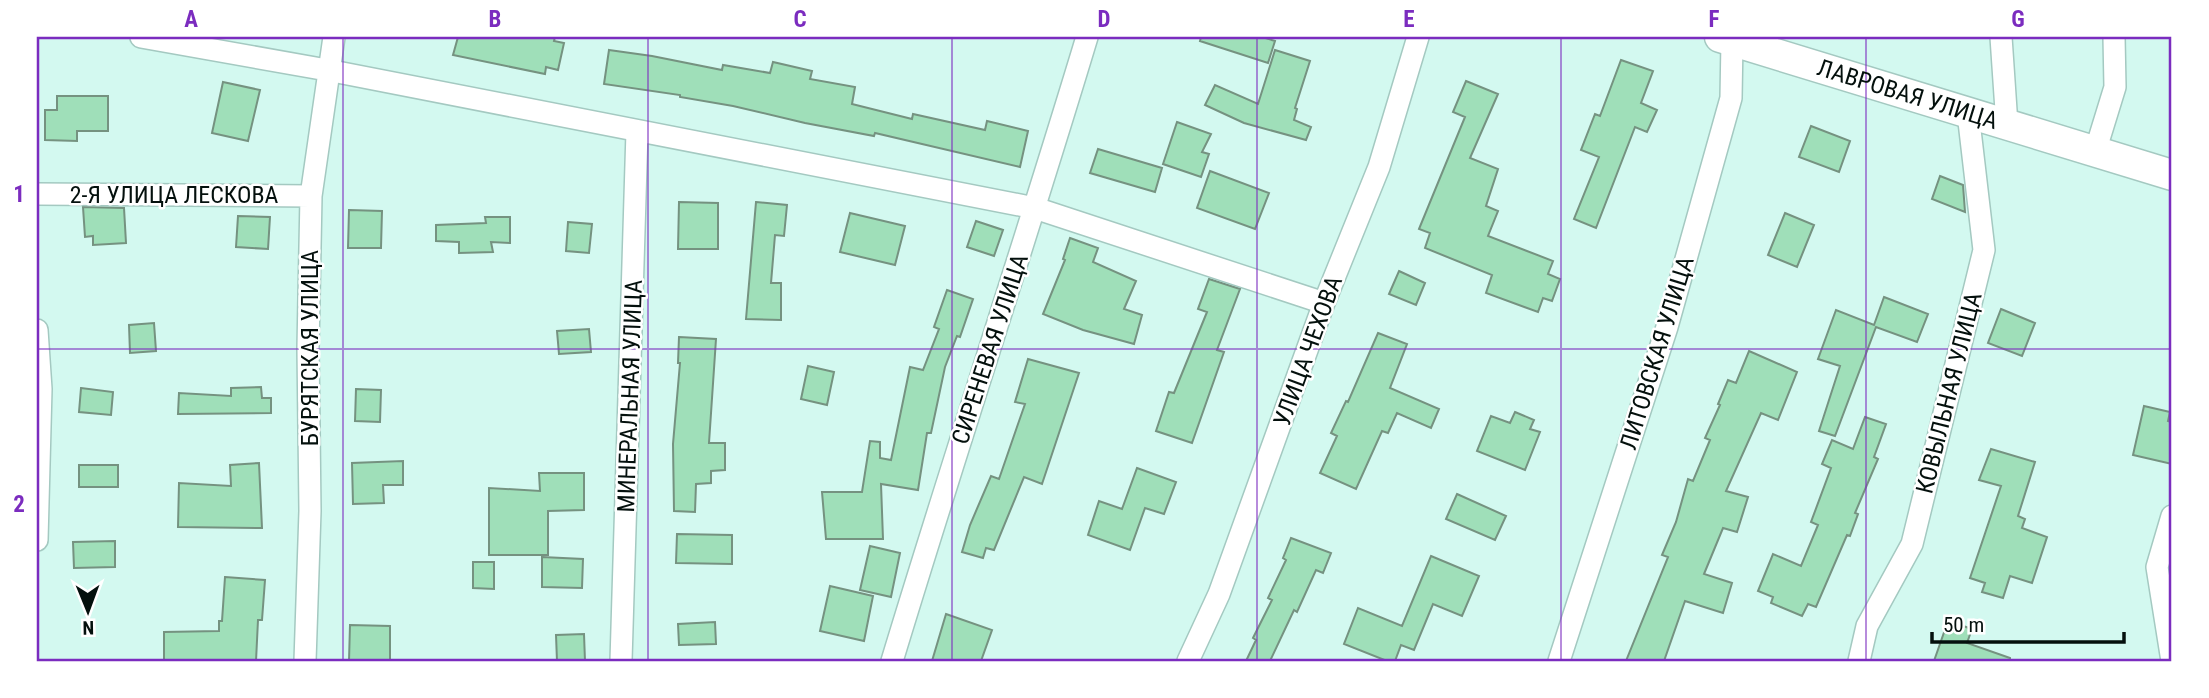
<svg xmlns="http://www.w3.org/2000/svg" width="2209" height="698" viewBox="0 0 2209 698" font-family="'Roboto Condensed',sans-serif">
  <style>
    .building { fill: #9fdfb9; stroke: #759280; stroke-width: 2 }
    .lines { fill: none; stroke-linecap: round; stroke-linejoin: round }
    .street-casing { stroke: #a4c9c1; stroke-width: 24 }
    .secondary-casing { stroke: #a4c9c1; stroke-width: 33 }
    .street { stroke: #fff; stroke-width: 21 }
    .secondary { stroke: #fff; stroke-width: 30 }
    .grid { fill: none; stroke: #7b2cbf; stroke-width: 2; stroke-opacity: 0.55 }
    .labels { text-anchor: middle; stroke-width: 5; stroke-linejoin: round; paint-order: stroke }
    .street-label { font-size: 24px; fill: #04100d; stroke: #fff }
    .neatline { fill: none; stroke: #7b2cbf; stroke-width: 2.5 }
    .grid-label { font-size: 23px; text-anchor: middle; font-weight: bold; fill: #7b2cbf }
  </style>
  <rect width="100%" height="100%" fill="#d3f9f0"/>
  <path class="building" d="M458,37H555L554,41L564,43L558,70L546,67L545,74L453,55Z
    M1201,37H1262L1275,41L1268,63L1200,41Z
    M609,50L652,56L722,70L723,65L770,73L773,62L812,71L810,79L855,87L852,104L912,119L913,114L985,130L987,121L1028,131L1020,167L875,133L874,136L805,123L733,106L680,97V95L604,84Z
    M1275,50L1310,61L1295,108L1297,109L1294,120L1311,127L1306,140L1244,123L1205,105L1215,85L1258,104Z
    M1621,60L1653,71L1641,103L1657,110L1647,132L1635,127L1596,228L1574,219L1599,157L1581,150L1595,114L1600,116Z
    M1466,81L1498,94L1470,158L1498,169L1486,206L1498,211L1488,236L1553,261L1548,274L1560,279L1552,301L1543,298L1538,312L1486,293L1492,275L1425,248L1430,233L1419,229L1465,117L1453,112Z
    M223,82L260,90L248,141L212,133Z
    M57,96H108V131H77V141L45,140V110H57Z
    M1177,122L1211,134L1202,152L1209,154L1201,177L1163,164Z
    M1811,126L1850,141L1839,172L1799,157Z
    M1098,149L1162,168L1155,192L1090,173Z
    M1210,171L1269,193L1255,229L1197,208Z
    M1940,176L1963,185L1965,212L1932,199Z
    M679,202L718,203V249H678Z
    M756,202L787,205L784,236L775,235L771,283H781V320L746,319Z
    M83,207L124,208L126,243L93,245V236L85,237Z
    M349,210L382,211L381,248H348Z
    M850,213L905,226L895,265L840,252Z
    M1785,213L1814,225L1797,267L1768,255Z
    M238,216L270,217L268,249L236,247Z
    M485,217H510V243L491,242L493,252L459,253V242L436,241V225L486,223Z
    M976,221L1003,230L994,256L967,247Z
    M568,222L592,224L589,253L566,251Z
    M1070,238L1098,248L1093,262L1136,281L1124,309L1142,315L1134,344L1083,330L1043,314L1065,260L1063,259Z
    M1399,271L1425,283L1416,305L1389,294Z
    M1209,279L1240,289L1217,350L1224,352L1192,443L1156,431L1169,392L1174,393L1207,312L1198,309Z
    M947,290L973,299L960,337L957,336L945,367L931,433H927L918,490L881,484L883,539H826L822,492H862L870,441L880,442V458L891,460L910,367L923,370L939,329L934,327Z
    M1884,297L1928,314L1917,342L1876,327L1835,436L1819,431L1840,366L1818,359L1836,310L1874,325Z
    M2001,309L2035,323L2022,356L1988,343Z
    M154,323L156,351L130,353L129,325Z
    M589,329L591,352L559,354L557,331Z
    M1378,333L1407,344L1390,388L1439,409L1431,428L1397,413L1388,433L1382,431L1356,489L1320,473L1337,436L1331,433L1346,401L1348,402Z
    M679,337L716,339L709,443H725V470L711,471V483L696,484L695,512L674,511L673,444L680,363H678Z
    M1749,351L1797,372L1778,420L1761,413L1726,491L1748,497L1737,532L1723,528L1704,574L1732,583L1723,613L1685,601L1664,661H1626L1668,557L1662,555L1676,522L1688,479L1693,481L1710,440L1705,438L1720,405L1718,404L1728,380L1736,383Z
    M1028,359L1079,373L1042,484L1024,477L994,550L986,548L983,558L962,552L970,525L991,476L999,479L1018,424L1025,404L1015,402Z
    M808,366L834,372L827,405L801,399Z
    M261,387L262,398H271V413L178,414L179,393L231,396V388Z
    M81,388L113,392L111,415L79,412Z
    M356,389L381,390L380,422L355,421Z
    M2144,406L2170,412L2168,421L2172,422V464L2133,455Z
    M1515,412L1534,420L1530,429L1540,432L1525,470L1477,451L1491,416L1510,423Z
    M1865,417L1886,424L1874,457L1878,459L1855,513L1858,514L1850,536L1847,535L1816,607L1808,604L1802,616L1771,603L1773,597L1758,591L1773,554L1801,566L1818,525L1811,522L1831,468L1822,464L1832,440L1853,449Z
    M1991,449L2035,462L2018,516L2025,519L2022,528L2047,537L2032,583L2010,576L2003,598L1982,592L1985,583L1970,578L2001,486L1979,480Z
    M403,461V485H383L384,503L353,504L352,463Z
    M259,463L262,528L178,527L179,483L231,486L230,465Z
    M79,465H118V487H79Z
    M1137,468L1176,482L1164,514L1145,508L1130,550L1088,535L1099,501L1122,509Z
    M539,473H584V510L548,511V555H489V488L540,491Z
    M1457,494L1506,516L1495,540L1446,519Z
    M677,534L732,535V564L676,563Z
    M1291,538L1331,553L1323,573L1316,570L1297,612L1294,610L1270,661H1246L1256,640L1253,638L1272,600L1268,598L1286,560L1283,558Z
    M115,541V567L74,568L73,542Z
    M870,546L900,553L891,597L860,590Z
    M1431,556L1479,576L1462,616L1433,604L1414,650L1401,645L1395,661H1387L1344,644L1358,608L1402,626Z
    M542,557L583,559L582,588L542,587Z
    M473,562H494V589L473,588Z
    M225,577L265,580L262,620H258L256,661H164V632L219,631V621H222Z
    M830,586L873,596L864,641L820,631Z
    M946,614L992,630L981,661H932Z
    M1948,621L1972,629L1967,643L2010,658V661H1934Z
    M715,622L716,644L679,645L678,624Z
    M350,625L390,626V661H349Z
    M584,634L585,661H557L556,635Z"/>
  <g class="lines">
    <defs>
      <path id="street" d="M141,37L327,70L1035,208L1324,303
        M2001,37L2007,125
        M2095,152L2115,87L2114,37
        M37,194L311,196
        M37,330L41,389L37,540
        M2172,516L2157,567L2172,661
        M305,661L310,511L308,348L311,196L334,37
        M621,661L637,131
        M892,661C955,453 1024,246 1087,37
        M1188,661L1219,594L1324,303L1379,167L1418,37
        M1559,661L1667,327L1731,98L1732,41L1735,37
        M1859,661L1867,626L1912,544L1984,250L1968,113"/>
      <g id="secondary">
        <path id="s1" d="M1720,37L2172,175"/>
      </g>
    </defs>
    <use href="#street" class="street-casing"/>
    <use href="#secondary" class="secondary-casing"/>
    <use href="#street" class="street"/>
    <use href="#secondary" class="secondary"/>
  </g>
  <path class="grid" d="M343,37V661M648,37V661M952,37V661M1257,37V661M1561,37V661M1866,37V661M37,349H2172"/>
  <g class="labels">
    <g class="street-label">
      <text dy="8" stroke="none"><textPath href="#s1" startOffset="196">ЛАВРОВАЯ УЛИЦА</textPath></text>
      <text x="174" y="203">2-Я УЛИЦА ЛЕСКОВА</text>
      <text transform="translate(310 348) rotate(-90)" y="8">БУРЯТСКАЯ УЛИЦА</text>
      <text transform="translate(990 349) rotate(-72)" y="8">СИРЕНЕВАЯ УЛИЦА</text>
      <text transform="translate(1308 351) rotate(-70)" y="8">УЛИЦА ЧЕХОВА</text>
      <text transform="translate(1657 353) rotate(-73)" y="8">ЛИТОВСКАЯ УЛИЦА</text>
      <text transform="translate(1949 393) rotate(-76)" y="8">КОВЫЛЬНАЯ УЛИЦА</text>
      <text transform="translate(630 396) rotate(-88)" y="8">МИНЕРАЛЬНАЯ УЛИЦА</text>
    </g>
  </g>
  <rect width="2209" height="698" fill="none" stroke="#ffffff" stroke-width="77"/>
  <g transform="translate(88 611) rotate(179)" stroke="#ffffff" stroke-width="5" paint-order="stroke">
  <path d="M0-5L12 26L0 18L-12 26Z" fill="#04100d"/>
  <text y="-10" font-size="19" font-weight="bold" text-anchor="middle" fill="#04100d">N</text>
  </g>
  <path d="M1932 632v10h192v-10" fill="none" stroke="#04100d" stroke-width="3.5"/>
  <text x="1943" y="632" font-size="21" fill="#04100d" stroke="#ffffff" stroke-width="5" paint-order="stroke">50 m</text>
  <rect x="38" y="38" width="2132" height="622" class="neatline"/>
  <g class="grid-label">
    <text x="191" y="27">A</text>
    <text x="495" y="27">B</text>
    <text x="800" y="27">C</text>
    <text x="1104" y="27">D</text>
    <text x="1409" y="27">E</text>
    <text x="1714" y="27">F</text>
    <text x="2018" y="27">G</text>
    <text x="19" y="202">1</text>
    <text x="19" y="512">2</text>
  </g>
</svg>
